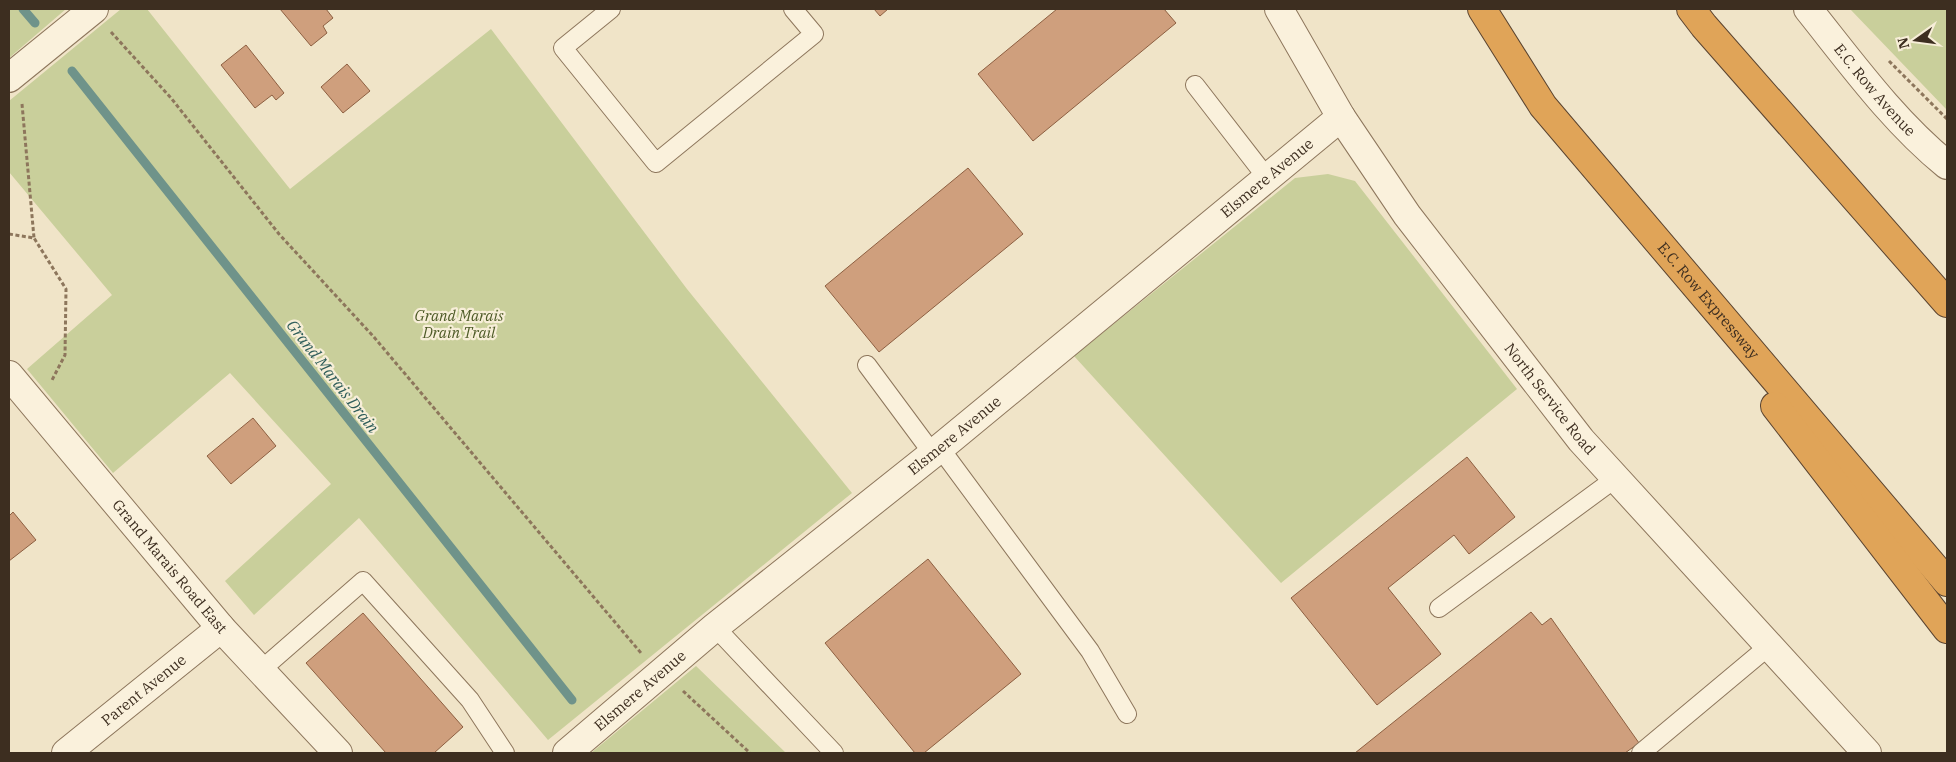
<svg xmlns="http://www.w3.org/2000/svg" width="1956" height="762" viewBox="0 0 1956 762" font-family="'IBM Plex Serif',serif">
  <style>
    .green { fill: #c9cf9b }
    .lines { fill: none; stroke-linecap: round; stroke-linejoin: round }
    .stream { stroke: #6f938a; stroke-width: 9 }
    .building { fill: #cf9f7d; stroke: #8d5f41 }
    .service-casing { stroke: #8d765c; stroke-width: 20 }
    .minor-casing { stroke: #8d765c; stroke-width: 30 }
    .tertiary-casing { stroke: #8d765c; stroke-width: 30 }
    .motorway-casing { stroke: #5b4430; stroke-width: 30 }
    .path { stroke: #8d765c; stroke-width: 3; stroke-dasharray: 4 2.5; stroke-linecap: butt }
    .service { stroke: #faf1dc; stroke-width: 18 }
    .minor { stroke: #faf1dc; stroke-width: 28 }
    .tertiary { stroke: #faf1dc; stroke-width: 28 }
    .motorway { stroke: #e0a458; stroke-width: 28 }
    .labels { text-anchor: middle; stroke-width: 4.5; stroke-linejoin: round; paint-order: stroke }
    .street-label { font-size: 15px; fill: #3d2e20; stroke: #f7eed8 }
    .park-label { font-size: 15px; font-style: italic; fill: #4d5a26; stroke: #f7eed8 }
    .water-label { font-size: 16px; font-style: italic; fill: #2f5d5a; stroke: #f7eed8 }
  </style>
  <rect width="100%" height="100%" fill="#f0e4c8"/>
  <path class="green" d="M9,9H66L9,58Z
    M121,9H147L290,189L491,29L687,289L852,493L548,740L359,518L254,615L225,581L331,484L230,373L113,473L27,369L112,295L9,172V101Z
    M1850,9H1947V110L1945,108Z
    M1328,174L1355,181L1517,389L1281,583L1074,356L1295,178Z
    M696,666L786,753H591Z"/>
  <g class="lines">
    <path class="stream" d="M23,9L35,23
      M72,71L572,700"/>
  </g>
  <path class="building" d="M280,9H326L333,18L323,26L327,33L311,46Z
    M874,9H888L880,16Z
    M1057,9H1164L1176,23L1033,141L978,74Z
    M246,45L284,93L276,100L272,95L255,108L221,65Z
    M347,64L370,91L343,113L321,87Z
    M968,168L1023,234L879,352L825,286Z
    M253,418L276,446L231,484L207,456Z
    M1467,457L1515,517L1469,554L1454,535L1388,588L1441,654L1377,705L1291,598Z
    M13,512L36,540L9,561V516Z
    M928,559L1021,674L924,753H915L825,643Z
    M1531,612L1542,625L1551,618L1639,743L1625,753H1355Z
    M363,613L463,727L434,753H386L306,663Z"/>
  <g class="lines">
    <defs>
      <path id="service" d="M611,9L563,48L656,163L814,34L793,9
        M1195,85L1267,178
        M867,365L933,454
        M940,448L1090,651L1127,714
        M1439,608L1616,478
        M715,627L834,753
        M261,670L363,581L470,700L505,753
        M1641,753L1769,646"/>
      <g id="minor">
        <path d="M9,78L94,9"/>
        <path id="s1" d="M1341,117L1407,215L1581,440L1867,753"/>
        <path id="s2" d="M66,753L221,628"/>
      </g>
      <g id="tertiary">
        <path id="s3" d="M1808,9C1852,64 1893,121 1947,165"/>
        <path id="s4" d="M9,375L221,628L338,753"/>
        <path id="s5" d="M567,753L715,627L940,448L1341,117L1279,9"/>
      </g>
      <g id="motorway">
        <path id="s6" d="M1482,9L1543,106L1947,582"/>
        <path d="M1691,9L1704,26L1947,303"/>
        <path d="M1775,406L1947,629"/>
      </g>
    </defs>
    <use href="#service" class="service-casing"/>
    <use href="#minor" class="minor-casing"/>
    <use href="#tertiary" class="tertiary-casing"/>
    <use href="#motorway" class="motorway-casing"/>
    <path class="path" d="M111,32L171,98L279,234L373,336L641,653
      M1889,61L1947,119
      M22,104L34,238
      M9,234L34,238L66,289L65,355L51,382
      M683,691L750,753"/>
    <use href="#service" class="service"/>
    <use href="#minor" class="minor"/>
    <use href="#tertiary" class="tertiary"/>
    <use href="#motorway" class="motorway"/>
  </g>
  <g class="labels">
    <g class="street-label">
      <text dy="5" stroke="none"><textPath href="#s3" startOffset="105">E.C. Row Avenue</textPath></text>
      <text dy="5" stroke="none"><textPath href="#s5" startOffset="906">Elsmere Avenue</textPath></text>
      <text dy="5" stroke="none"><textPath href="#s6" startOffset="370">E.C. Row Expressway</textPath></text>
      <text dy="5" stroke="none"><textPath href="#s1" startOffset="351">North Service Road</textPath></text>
      <text dy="5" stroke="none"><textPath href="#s5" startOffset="501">Elsmere Avenue</textPath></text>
      <text dy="5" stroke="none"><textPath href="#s4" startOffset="250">Grand Marais Road East</textPath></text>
      <text dy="5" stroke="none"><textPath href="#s2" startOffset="100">Parent Avenue</textPath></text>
      <text dy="5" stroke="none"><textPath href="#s5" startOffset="96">Elsmere Avenue</textPath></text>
    </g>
    <g class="park-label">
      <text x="459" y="321">Grand Marais<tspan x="459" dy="17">Drain Trail</tspan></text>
    </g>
    <g class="water-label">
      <text transform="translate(333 376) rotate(52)" y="6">Grand Marais Drain</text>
    </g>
  </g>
  <rect width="1956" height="762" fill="none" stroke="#3d2e20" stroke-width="20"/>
  <g transform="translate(1916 40) rotate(256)" stroke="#f7eed8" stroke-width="4" paint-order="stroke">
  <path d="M0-4L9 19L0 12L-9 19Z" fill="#3d2e20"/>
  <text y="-8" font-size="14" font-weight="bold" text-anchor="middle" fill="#3d2e20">N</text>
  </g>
</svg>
